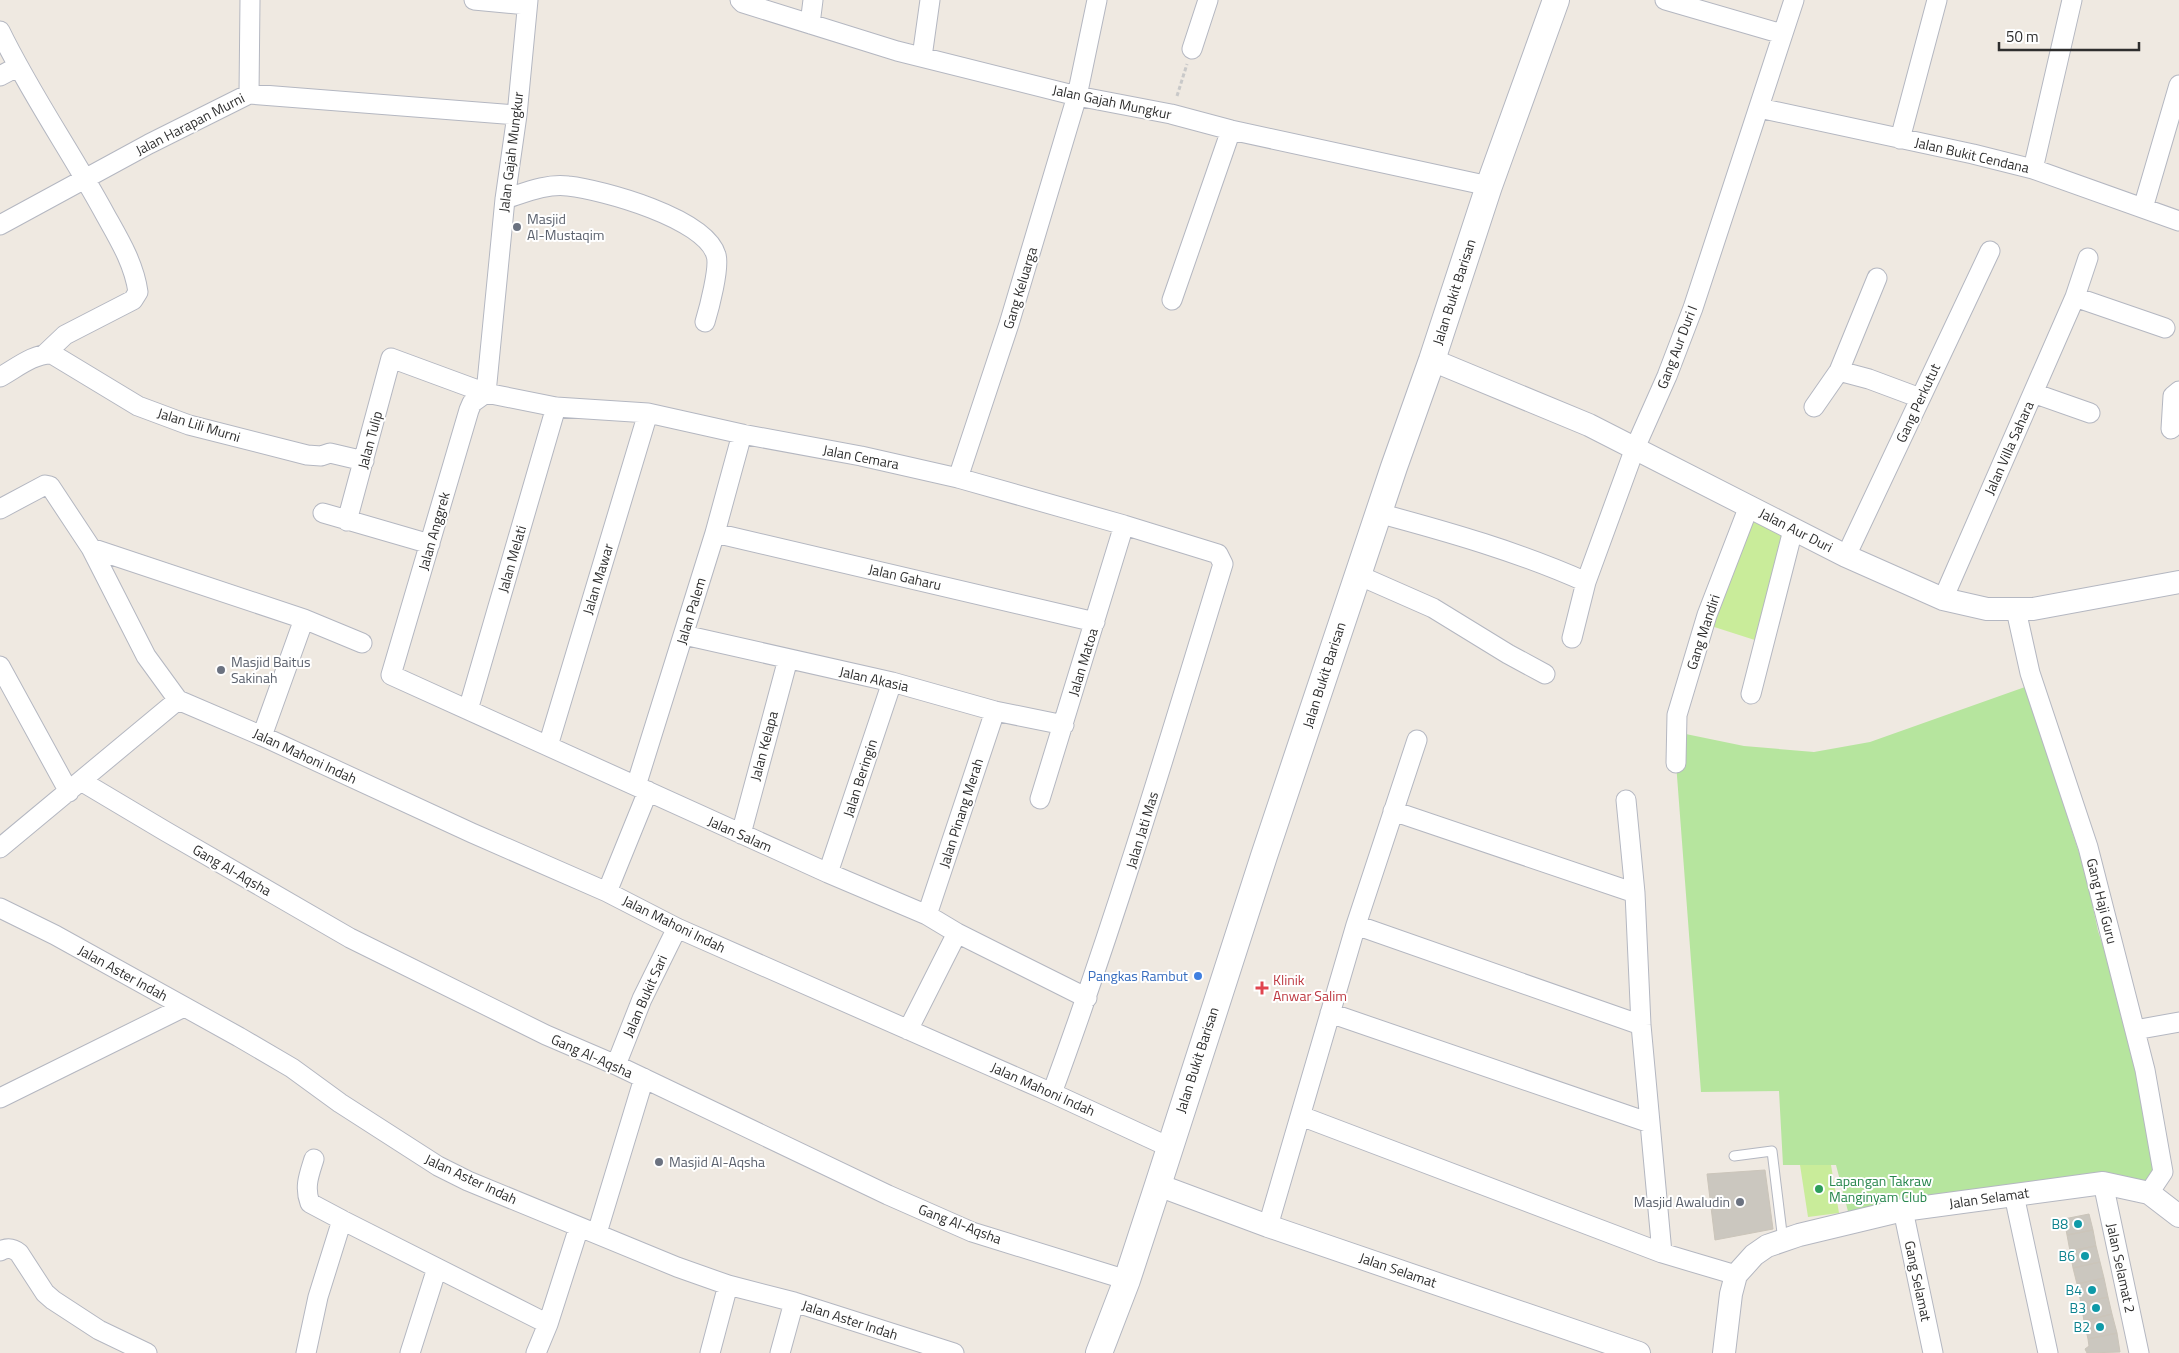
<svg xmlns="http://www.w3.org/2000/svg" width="2179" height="1353" viewBox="0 0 2179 1353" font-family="'Titillium Web',sans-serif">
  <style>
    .green { fill: #b6e59e }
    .pitch { fill: #c9ec9a }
    .building { fill: #cbc7bf; stroke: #cbc5ba }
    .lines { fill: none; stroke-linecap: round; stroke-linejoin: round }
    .service-casing { stroke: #b4b7c1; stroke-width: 11 }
    .minor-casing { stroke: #b4b7c1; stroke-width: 21 }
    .tertiary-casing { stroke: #b4b7c1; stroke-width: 24 }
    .secondary-casing { stroke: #b4b7c1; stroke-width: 28 }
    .path { stroke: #c9c9c9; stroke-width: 3; stroke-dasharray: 4 2.5; stroke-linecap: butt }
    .service { stroke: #fff; stroke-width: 9 }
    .minor { stroke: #fff; stroke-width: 19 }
    .tertiary { stroke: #fff; stroke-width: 22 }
    .secondary { stroke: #fff; stroke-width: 26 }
    .worship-dot { fill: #6b7280; stroke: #fff; stroke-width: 2 }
    .shop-dot { fill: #3f7fe0; stroke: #fff; stroke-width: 2 }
    .health-dot { fill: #e0444e; stroke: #fff; stroke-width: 2 }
    .leisure-dot { fill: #2e9e5b; stroke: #fff; stroke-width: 2 }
    .culture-dot { fill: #0f9aa8; stroke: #fff; stroke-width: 2 }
    .labels { text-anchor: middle; stroke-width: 4; stroke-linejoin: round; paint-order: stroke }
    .street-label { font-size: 14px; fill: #2e2e2e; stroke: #fff }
    .worship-label { font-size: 14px; fill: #5b616d; stroke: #fff; text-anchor: start }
    .shop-label { font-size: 14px; fill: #366cbe; stroke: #fff; text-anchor: end }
    .health-label { font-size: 14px; fill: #be3a42; stroke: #fff; text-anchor: start }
    .leisure-label { font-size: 14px; fill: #27864d; stroke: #fff; text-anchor: start }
    .culture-label { font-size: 14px; fill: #0d838f; stroke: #fff; text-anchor: end }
  </style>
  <rect width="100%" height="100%" fill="#efe9e1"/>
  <path class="green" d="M2025,687L2086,874L2098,931L2145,1070L2160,1146L2149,1193L2103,1183L1851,1223L1836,1165H1783L1779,1091L1701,1092L1676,763V732L1744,746L1814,752L1870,742Z"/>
  <path class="pitch" d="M1748,516L1791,532L1761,642L1708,625Z
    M1800,1165H1831L1839,1213L1808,1217Z"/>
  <path class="building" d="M1765,1170L1773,1229L1715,1240L1707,1174Z
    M2089,1214L2093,1230L2067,1235L2064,1219Z
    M2093,1230L2096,1246L2070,1251L2067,1235Z
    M2096,1246L2100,1262L2073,1268L2070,1251Z
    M2100,1262L2104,1278L2077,1284L2073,1268Z
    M2104,1278L2108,1297L2081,1303L2077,1284Z
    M2108,1297L2112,1314L2084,1321L2081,1303Z
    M2112,1314L2117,1333L2088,1339L2084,1321Z
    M2117,1333L2120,1352L2087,1353L2085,1349L2089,1346L2088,1339Z"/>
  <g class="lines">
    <defs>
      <path id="service" d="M1734,1156L1772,1151L1783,1241"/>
      <path id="minor" d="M474,0L527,5
        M740,0L743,3L897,51L1077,96L1171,114L1231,130L1489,186
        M1665,0L1782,34
        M810,24L813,0
        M0,31C31,95 72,153 106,216C120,241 134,264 138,292L133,300L65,335L45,354
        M1192,49L1208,0
        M922,57L930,0
        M0,76L17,67
        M249,94L250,0
        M1759,108L1973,154L2033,169L2179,221
        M1900,139L1937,0
        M2033,169L2072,0
        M505,199C524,193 547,183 568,186C603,190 705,218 716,255C720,267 709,309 705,322
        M2143,208L2179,85
        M0,225L149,144L249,94L517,115
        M2075,297L2165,328
        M1172,300L1231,130
        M1839,371L1877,278
        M0,377C15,369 34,353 52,354L138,406L189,425L307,455L321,456L330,453L364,461
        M486,393L472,403L469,410L391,675L828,873L927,915L957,933L1087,998
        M486,393L505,199L517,115L528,0
        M2033,393L2090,413
        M1814,407L1839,371L1869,379L1920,398
        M2171,429L2173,396L2179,391
        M958,478L1009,324L1077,96L1097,0
        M0,509L45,485L50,486L91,548L146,656L178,700
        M323,513L430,544
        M1378,513C1449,532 1519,552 1586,582
        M347,521L391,358L486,393L556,407L648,413L742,434L861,456L958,478L1124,525L1218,554L1223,564C1169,741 1116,919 1052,1093
        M715,533L1095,622
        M91,548L304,619L362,643
        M1846,556L1990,251
        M1358,575L1433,608L1508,654L1545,674
        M1943,599L2075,297L2088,258
        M2016,610L2030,673L2088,847L2145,1070L2163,1172L2149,1193
        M684,635L892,682L995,711L1064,725
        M1572,638L1586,582L1635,448L1667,376L1693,308L1794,0
        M0,666L69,792
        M1751,694L1793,530
        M178,700L262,736L472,833L607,892L677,928L1052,1093L1169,1147
        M468,710L556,407
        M262,736L304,619
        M548,746L648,413
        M1676,763L1677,715L1707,615L1749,506
        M81,781L165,831L350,938L546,1035L616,1065L888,1195L972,1232L1127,1280
        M636,786L715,533L742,434
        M1040,799L1124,525
        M1626,800L1635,893L1641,1025L1662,1253
        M1393,811L1635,893
        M741,834L788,659
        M0,848L178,700
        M828,873L892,682
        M607,892L648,791
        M0,908L55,935L239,1037L292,1068L340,1103L438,1166L468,1181L677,1267L728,1285L794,1302L954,1353
        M927,915L995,711
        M1356,925L1641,1025
        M1330,1013L1650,1123
        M908,1030L957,933
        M2135,1030L2179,1022
        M616,1065L642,999L677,928
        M0,1098L184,1007
        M1301,1116L1662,1253L1736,1275
        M314,1159C309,1175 304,1187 310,1203L342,1220
        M2103,1183L2139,1353
        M2014,1195L2048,1353
        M1903,1210L1933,1353
        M1268,1226L1356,925L1417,740
        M597,1233L644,1078
        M0,1251C8,1247 13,1248 19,1253L45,1293L53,1300L99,1330L147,1353
        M306,1353L318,1297L342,1220L548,1324
        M410,1353L437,1268
        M536,1353L548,1324L579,1227
        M710,1353L728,1285
        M780,1353L794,1302"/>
      <path id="tertiary" d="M1432,360L1589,425L1846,556L1943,599L1987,609H2033L2179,582
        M1158,1185L1268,1226L1639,1353
        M1724,1353L1731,1294L1736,1275L1754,1255L1767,1246L1799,1235L1903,1210L2103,1183L2149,1193L2179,1216"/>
      <path id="secondary" d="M1099,1353L1127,1280L1158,1185L1264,856L1394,467L1432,360L1489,186L1556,0"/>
    </defs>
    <use href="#service" class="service-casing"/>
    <use href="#minor" class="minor-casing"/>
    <use href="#tertiary" class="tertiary-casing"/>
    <use href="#secondary" class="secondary-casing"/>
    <path class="path" d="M1177,96L1187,64"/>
    <use href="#service" class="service"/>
    <use href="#minor" class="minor"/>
    <use href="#tertiary" class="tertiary"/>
    <use href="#secondary" class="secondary"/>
  </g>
  <g class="worship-dot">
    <circle cx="517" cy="227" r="5"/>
    <circle cx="221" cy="670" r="5"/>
    <circle cx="659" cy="1162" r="5"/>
    <circle cx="1740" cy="1202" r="5"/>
  </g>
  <circle class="shop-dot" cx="1198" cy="976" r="5"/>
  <path class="health-dot" d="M1259.5 980.5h5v5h5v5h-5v5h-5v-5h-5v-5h5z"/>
  <circle class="leisure-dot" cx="1819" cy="1189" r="5"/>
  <g class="culture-dot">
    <circle cx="2078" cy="1224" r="5"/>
    <circle cx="2085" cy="1256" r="5"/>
    <circle cx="2092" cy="1290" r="5"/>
    <circle cx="2096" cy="1308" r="5"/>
    <circle cx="2100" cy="1327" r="5"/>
  </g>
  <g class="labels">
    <g class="street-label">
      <text transform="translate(1112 102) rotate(12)" y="5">Jalan Gajah Mungkur</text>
      <text transform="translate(190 124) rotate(-27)" y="5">Jalan Harapan Murni</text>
      <text transform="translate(511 152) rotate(-83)" y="5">Jalan Gajah Mungkur</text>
      <text transform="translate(1972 155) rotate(13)" y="5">Jalan Bukit Cendana</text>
      <text transform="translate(1020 288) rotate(-73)" y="5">Gang Keluarga</text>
      <text transform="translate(1454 292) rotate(-72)" y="5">Jalan Bukit Barisan</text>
      <text transform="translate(1677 347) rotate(-69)" y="5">Gang Aur Duri I</text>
      <text transform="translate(1918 403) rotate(-65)" y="5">Gang Perkutut</text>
      <text transform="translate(199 425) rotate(17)" y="5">Jalan Lili Murni</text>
      <text transform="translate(370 440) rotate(-75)" y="5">Jalan Tulip</text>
      <text transform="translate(2009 448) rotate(-66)" y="5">Jalan Villa Sahara</text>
      <text transform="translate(861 457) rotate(11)" y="5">Jalan Cemara</text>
      <text transform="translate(1796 530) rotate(27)" y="5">Jalan Aur Duri</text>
      <text transform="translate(434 531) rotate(-74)" y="5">Jalan Anggrek</text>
      <text transform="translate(512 559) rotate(-74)" y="5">Jalan Melati</text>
      <text transform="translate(905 577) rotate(13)" y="5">Jalan Gaharu</text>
      <text transform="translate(598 579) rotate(-73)" y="5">Jalan Mawar</text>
      <text transform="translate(691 611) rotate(-73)" y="5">Jalan Palem</text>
      <text transform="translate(1703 632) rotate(-72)" y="5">Gang Mandiri</text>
      <text transform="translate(1083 662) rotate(-73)" y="5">Jalan Matoa</text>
      <text transform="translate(1324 675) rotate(-72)" y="5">Jalan Bukit Barisan</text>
      <text transform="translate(874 679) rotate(13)" y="5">Jalan Akasia</text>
      <text transform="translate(764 746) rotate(-75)" y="5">Jalan Kelapa</text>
      <text transform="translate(305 756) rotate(25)" y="5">Jalan Mahoni Indah</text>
      <text transform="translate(860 778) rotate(-72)" y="5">Jalan Beringin</text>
      <text transform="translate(961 813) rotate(-72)" y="5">Jalan Pinang Merah</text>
      <text transform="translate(1142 830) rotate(-73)" y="5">Jalan Jati Mas</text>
      <text transform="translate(740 834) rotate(24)" y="5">Jalan Salam</text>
      <text transform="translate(232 870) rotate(30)" y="5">Gang Al-Aqsha</text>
      <text transform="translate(2102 901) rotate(76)" y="5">Gang Haji Guru</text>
      <text transform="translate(674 924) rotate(26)" y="5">Jalan Mahoni Indah</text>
      <text transform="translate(123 973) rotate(29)" y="5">Jalan Aster Indah</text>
      <text transform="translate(645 996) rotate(-66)" y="5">Jalan Bukit Sari</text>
      <text transform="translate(592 1056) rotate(24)" y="5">Gang Al-Aqsha</text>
      <text transform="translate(1197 1060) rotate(-72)" y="5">Jalan Bukit Barisan</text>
      <text transform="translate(1043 1089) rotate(24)" y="5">Jalan Mahoni Indah</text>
      <text transform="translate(471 1179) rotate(25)" y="5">Jalan Aster Indah</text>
      <text transform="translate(1989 1198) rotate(-8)" y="5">Jalan Selamat</text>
      <text transform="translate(960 1224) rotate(21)" y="5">Gang Al-Aqsha</text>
      <text transform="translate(2121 1268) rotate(78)" y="5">Jalan Selamat 2</text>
      <text transform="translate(1398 1270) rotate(19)" y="5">Jalan Selamat</text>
      <text transform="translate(1918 1281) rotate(78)" y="5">Gang Selamat</text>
      <text transform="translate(850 1320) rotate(18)" y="5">Jalan Aster Indah</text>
    </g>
    <g class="worship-label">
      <text x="527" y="224">Masjid<tspan x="527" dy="16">Al-Mustaqim</tspan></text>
      <text x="231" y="667">Masjid Baitus<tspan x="231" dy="16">Sakinah</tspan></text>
      <text x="669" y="1167">Masjid Al-Aqsha</text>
      <text x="1730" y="1207" text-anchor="end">Masjid Awaludin</text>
    </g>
    <g class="shop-label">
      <text x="1188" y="981">Pangkas Rambut</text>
    </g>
    <g class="health-label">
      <text x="1273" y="985">Klinik<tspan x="1273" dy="16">Anwar Salim</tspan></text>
    </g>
    <g class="leisure-label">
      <text x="1829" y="1186">Lapangan Takraw<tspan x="1829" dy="16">Manginyam Club</tspan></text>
    </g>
    <g class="culture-label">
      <text x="2068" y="1229">B8</text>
      <text x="2075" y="1261">B6</text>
      <text x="2082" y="1295">B4</text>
      <text x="2086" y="1313">B3</text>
      <text x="2090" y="1332">B2</text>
    </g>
  </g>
  <path d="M1999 42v8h140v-8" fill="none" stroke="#2e2e2e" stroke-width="2.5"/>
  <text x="2006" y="42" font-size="15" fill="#2e2e2e" stroke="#ffffff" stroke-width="4" paint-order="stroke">50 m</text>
</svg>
